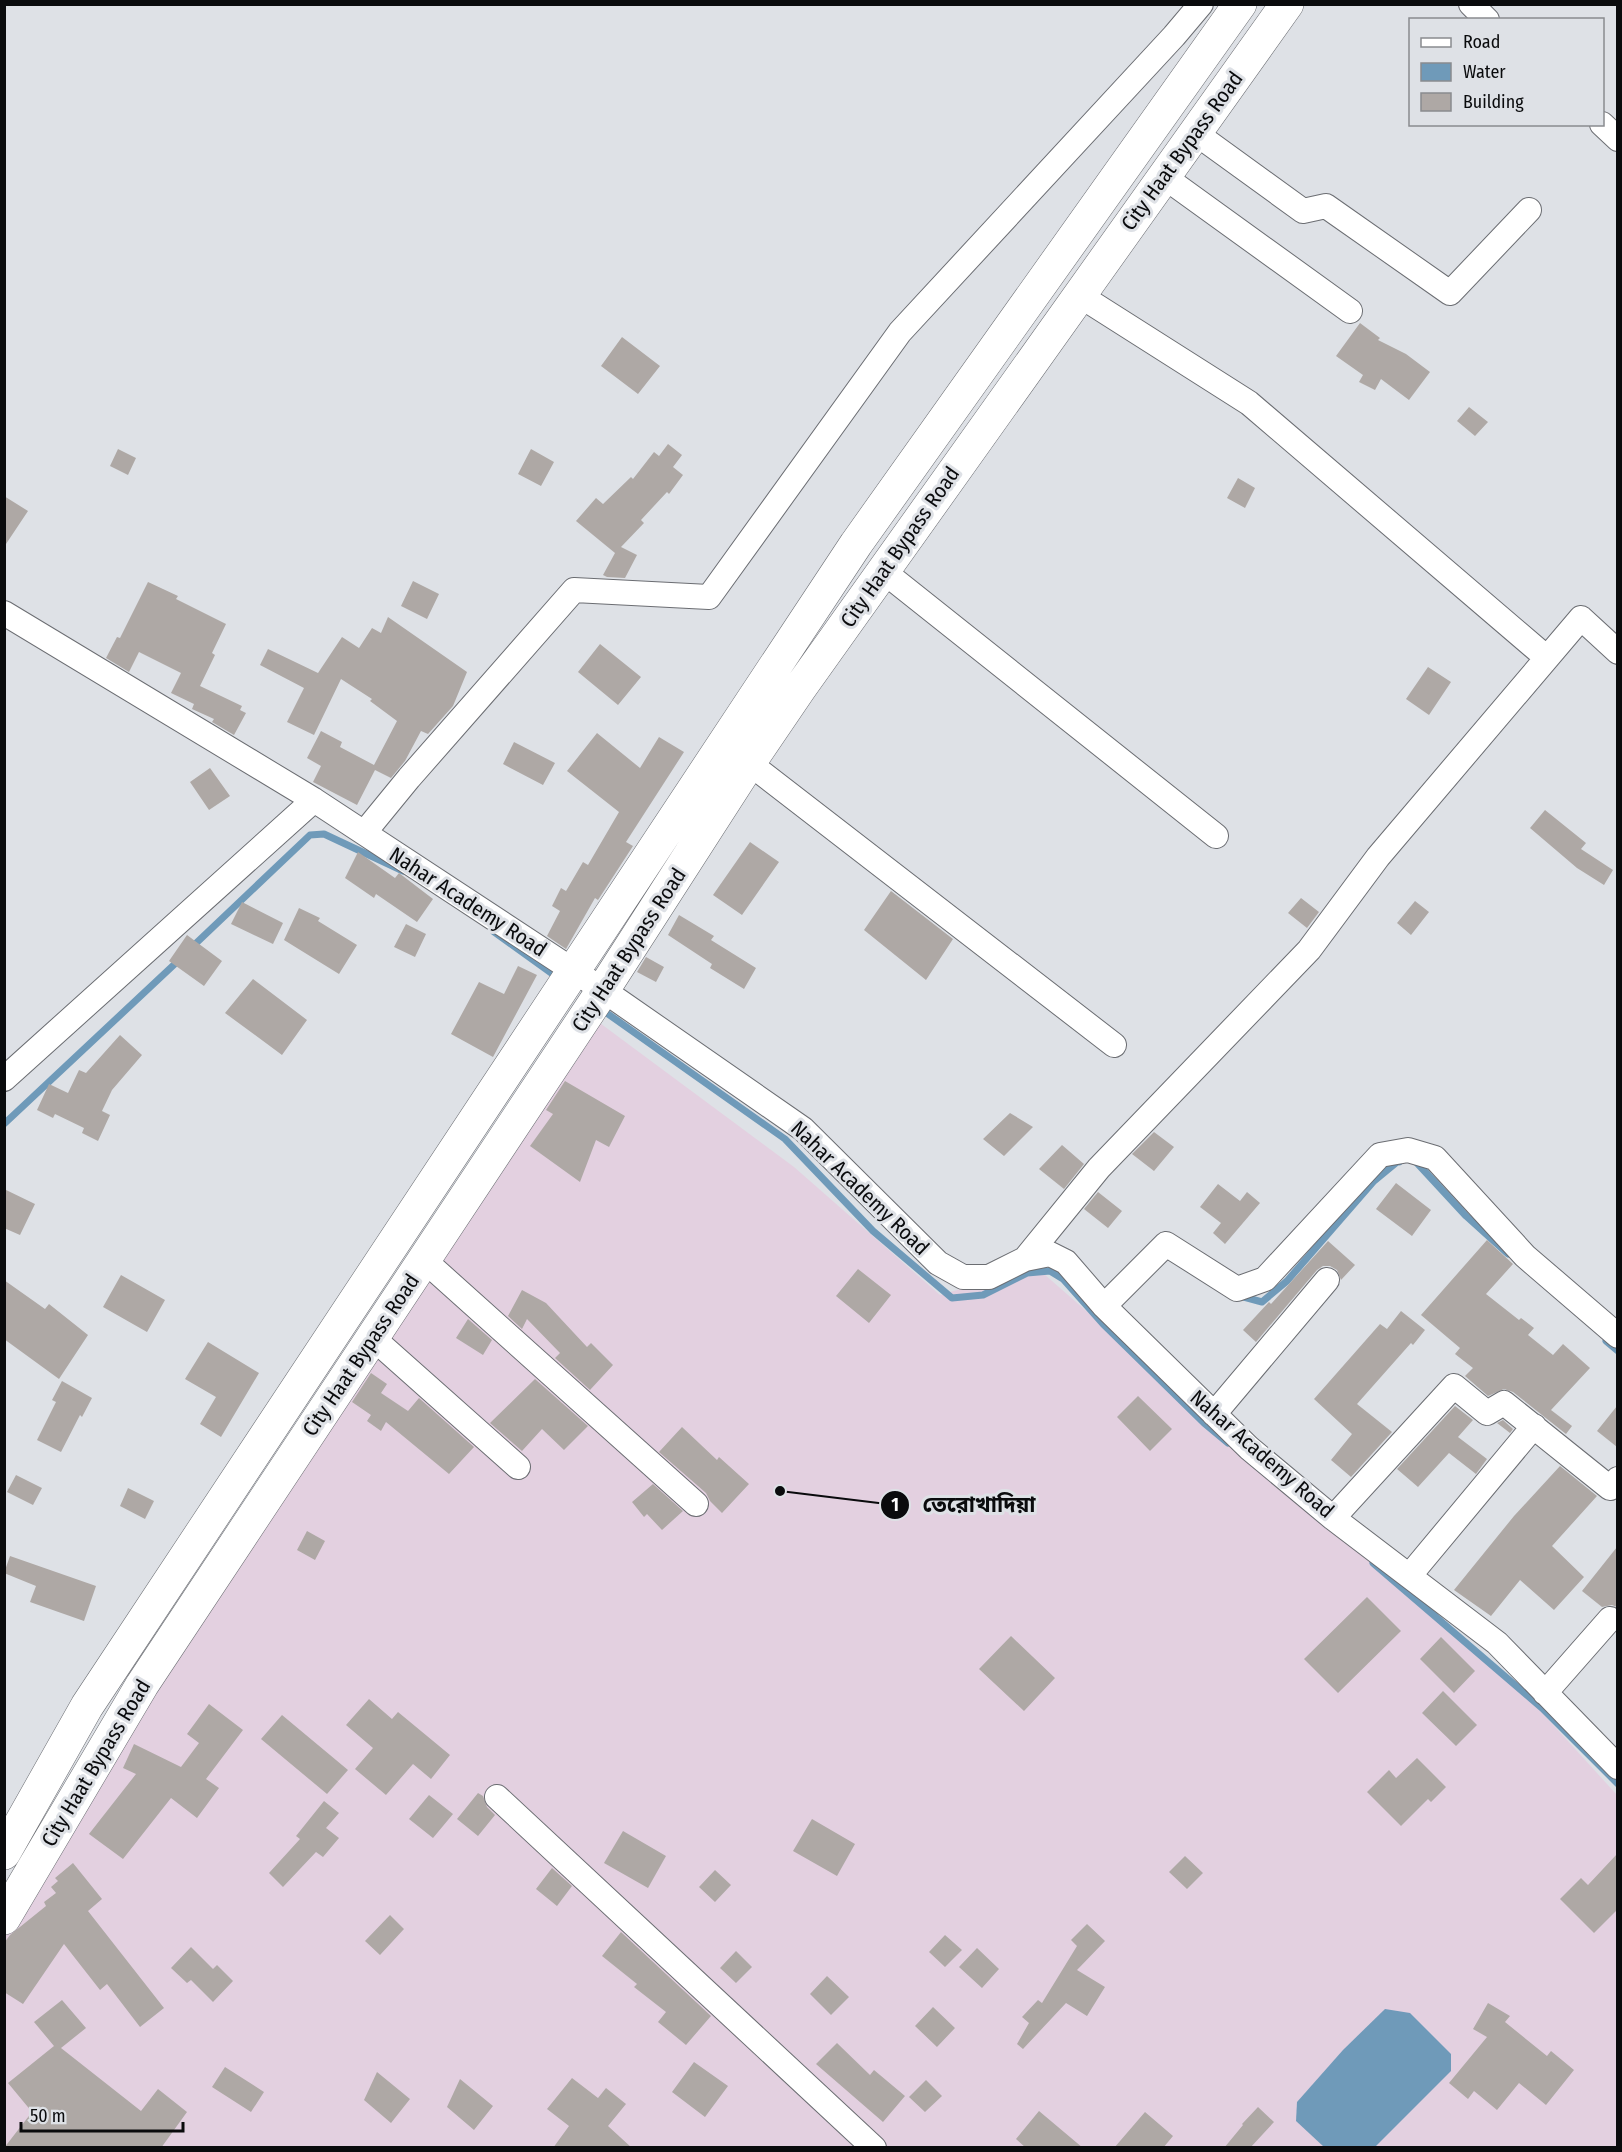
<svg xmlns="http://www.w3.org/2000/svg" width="1622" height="2152" viewBox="0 0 1622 2152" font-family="'Fira Sans Condensed','Noto Sans Bengali',sans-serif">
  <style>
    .commercial { fill: #e3d0e0 }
    .water { fill: #6f9ab9 }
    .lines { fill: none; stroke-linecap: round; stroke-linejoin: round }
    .stream { stroke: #6f9ab9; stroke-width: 7 }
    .building { fill: #aea8a5 }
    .minor-casing { stroke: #6b6d72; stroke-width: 26 }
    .primary-casing { stroke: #6b6d72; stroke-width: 34 }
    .minor { stroke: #fff; stroke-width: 24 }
    .primary { stroke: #fff; stroke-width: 33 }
    .labels { text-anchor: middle; stroke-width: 6; stroke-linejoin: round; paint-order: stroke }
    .street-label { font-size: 21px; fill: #0a0b0d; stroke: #dee1e6 }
    .leader { fill: none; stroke: #0a0b0d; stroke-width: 2 }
    .callout-dot { fill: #0a0b0d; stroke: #dee1e6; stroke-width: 2 }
    .mark-label { font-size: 18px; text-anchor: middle; font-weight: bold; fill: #fff }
    .callout-label { font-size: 22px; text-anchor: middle; font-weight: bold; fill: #0a0b0d; stroke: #dee1e6; stroke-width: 6; stroke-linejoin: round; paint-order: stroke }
  </style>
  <rect width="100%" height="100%" fill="#dee1e6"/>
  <path class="commercial" d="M585,1012L794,1167L940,1295L1036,1267L1526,1695L1617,1795V2147L5,2148V1922Z"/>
  <path class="water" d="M1385,2009L1410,2013L1451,2054V2071L1375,2147H1324L1296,2121L1297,2102L1343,2050Z"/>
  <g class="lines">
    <path class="stream" d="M494,932L558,978
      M191,948L310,835L324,834L403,871
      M601,1009L785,1139L873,1231L952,1298L983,1295L1027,1273L1050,1271L1063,1279L1103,1324L1204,1423L1228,1443
      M4,1124L179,960
      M1417,1163L1466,1216L1508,1254
      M1240,1296L1262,1302L1287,1281L1374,1181L1397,1162H1399
      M1606,1341L1618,1351
      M1373,1563L1542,1708L1618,1784"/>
  </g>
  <path class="building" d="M1360,323L1380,338L1378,340L1406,354L1430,372L1409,400L1381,379L1375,390L1359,382L1363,375L1336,356Z
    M622,337L660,366L638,394L601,366Z
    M1469,407L1488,422L1475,436L1457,421Z
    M668,444L682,455L673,467L683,475L669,494L667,492L641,520L644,523L621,547L637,555L625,578L607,577L603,575L615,553L576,521L596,498L603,504L631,477L633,479L654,452L659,456Z
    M118,449L136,458L128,475L110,466Z
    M531,449L554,462L541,486L518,474Z
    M1238,478L1255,488L1245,508L1227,498Z
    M4,496L28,511L4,547Z
    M413,581L439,594L427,619L401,606Z
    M148,582L178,596L176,599L226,624L212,653L215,655L200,686L242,706L240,710L246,713L234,735L212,722L214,719L192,709L194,704L171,693L181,673L139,652L129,672L106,658L117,637L120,638Z
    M388,617L467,672L453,706L428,734L421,731L405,761L391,778L375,770L357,805L313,782L321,766L307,758L321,731L342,742L340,747L374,765L397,721L370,701L372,699L341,679L314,735L287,722L304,688L260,665L268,649L318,673L342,637L359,648L372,628L381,633Z
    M600,644L641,677L618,705L578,672Z
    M1428,667L1451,682L1429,715L1406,699Z
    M597,733L640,768L659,737L684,752L626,842L633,846L598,900L595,898L566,949L547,936L560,911L552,906L561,888L566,891L583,862L588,865L619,812L567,771Z
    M514,742L555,763L543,785L503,764Z
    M210,768L230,796L209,810L190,782Z
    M1545,810L1586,843L1581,849L1613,870L1604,885L1577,868L1530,828Z
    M750,842L779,862L742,915L713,895Z
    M358,852L395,878L399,873L433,899L417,922L376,894L374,898L345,878Z
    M891,891L953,939L926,980L864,930Z
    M1301,898L1319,912L1307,928L1288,913Z
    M1415,901L1429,912L1411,935L1397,923Z
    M242,902L283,923L273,944L231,924Z
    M299,908L320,918L318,921L357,945L339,974L284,940Z
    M679,915L714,936L711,940L756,968L744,989L710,968L712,964L668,935Z
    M406,924L426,934L415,957L394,947Z
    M187,935L222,961L204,986L169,961Z
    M646,957L664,967L656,982L637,972Z
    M518,966L537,975L493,1057L451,1034L479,982L504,994Z
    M253,979L307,1020L282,1055L225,1013Z
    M120,1035L142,1055L112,1090L102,1111L110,1115L98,1141L82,1133L84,1128L55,1114L53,1118L37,1110L49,1084L68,1093L79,1070L86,1073Z
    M565,1081L625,1116L609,1147L596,1140L580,1182L530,1146L553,1114L546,1110Z
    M1010,1113L1033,1127L1004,1156L983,1139Z
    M1154,1132L1174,1147L1154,1171L1132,1154Z
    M1062,1145L1084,1164L1064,1189L1039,1169Z
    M1396,1183L1431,1210L1412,1236L1376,1209Z
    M1218,1184L1240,1201L1247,1192L1260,1203L1225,1244L1213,1233L1221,1223L1200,1207Z
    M4,1189L35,1204L20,1235L4,1228Z
    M1098,1192L1122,1211L1108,1228L1084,1209Z
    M1487,1240L1513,1264L1486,1294L1519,1320L1521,1318L1534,1328L1528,1335L1553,1355L1563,1344L1590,1368L1551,1410L1572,1426L1566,1434L1513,1392L1504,1389L1488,1396L1465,1376L1473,1368L1455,1354L1460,1348L1421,1315Z
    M1328,1241L1355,1265L1341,1280L1337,1270L1330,1266H1323L1317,1270L1256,1342L1243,1330L1269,1302L1271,1304Z
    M858,1269L891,1295L869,1323L836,1296Z
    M121,1275L165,1300L147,1332L103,1307Z
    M4,1280L45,1309L49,1304L88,1335L59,1379L4,1339Z
    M522,1290L546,1303L587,1347L591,1343L613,1365L590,1390L555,1358L560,1353L527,1319L522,1329L508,1316Z
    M1401,1311L1425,1330L1413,1345L1411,1343L1357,1404L1392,1432L1351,1477L1331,1460L1352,1434L1314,1399L1380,1324L1387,1329Z
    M468,1319L492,1340L483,1355L456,1338Z
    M208,1342L259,1373L221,1437L200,1424L216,1397L185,1379Z
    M371,1373L387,1384L381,1393L408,1411L419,1398L474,1447L449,1474L386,1422L381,1431L367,1421L371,1415L352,1402Z
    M535,1379L588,1426L564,1450L542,1429L522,1451L490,1423Z
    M62,1381L92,1398L82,1417L80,1415L61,1452L37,1440L56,1402L52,1400Z
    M1138,1396L1172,1429L1150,1451L1117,1417Z
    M1455,1406L1473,1420L1458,1437L1487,1459L1476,1474L1449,1453L1418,1487L1397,1469Z
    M1617,1406V1447L1597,1431Z
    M1503,1420L1513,1429L1510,1433L1497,1423Z
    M682,1427L717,1460L719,1457L749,1484L722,1513L710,1501L706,1493L659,1452Z
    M1560,1466L1597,1496L1552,1546L1584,1577L1554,1610L1520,1580L1491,1616L1454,1590L1514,1516Z
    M16,1475L42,1488L33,1505L7,1492Z
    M653,1484L683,1511L662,1530L647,1514L644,1517L632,1502Z
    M128,1488L154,1501L145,1519L120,1506Z
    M307,1531L325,1541L315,1560L297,1550Z
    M1617,1547V1607L1612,1605L1602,1607L1582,1591Z
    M10,1556L96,1586L84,1621L30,1602L36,1586L4,1573Z
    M1367,1597L1401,1631L1338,1693L1304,1659Z
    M1011,1636L1055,1678L1024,1711L979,1669Z
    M1441,1637L1475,1671L1454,1693L1420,1659Z
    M1443,1691L1477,1725L1456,1746L1422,1713Z
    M369,1699L392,1719L398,1712L450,1755L431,1779L413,1764L386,1795L355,1769L373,1748L346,1725Z
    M209,1704L243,1730L206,1779L219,1788L197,1818L171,1798L123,1859L89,1834L136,1774L123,1768L134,1744L181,1767L199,1743L187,1734Z
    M282,1715L348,1770L327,1794L261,1739Z
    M1417,1758L1446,1787L1431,1802L1428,1799L1401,1826L1367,1792L1389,1770L1396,1778Z
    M478,1793L483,1796L487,1807L495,1815L478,1836L457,1819Z
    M429,1795L453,1814L433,1838L409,1819Z
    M324,1801L339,1813L326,1828L339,1838L323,1857L316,1852L283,1887L269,1873L300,1839L296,1836Z
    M812,1819L855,1844L837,1876L793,1851Z
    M623,1831L666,1856L648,1888L604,1863Z
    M1617,1854V1910L1594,1933L1560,1899L1581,1878L1588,1885Z
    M1185,1856L1203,1873L1187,1889L1169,1872Z
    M73,1863L102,1899L88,1911L164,2008L140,2027L107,1984L100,1990L64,1944L23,2004L4,1992V1943L10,1935L46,1906L44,1902L56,1893L51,1887L58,1881L55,1878Z
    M552,1868L572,1886L557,1906L536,1889Z
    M715,1870L731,1885L715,1902L699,1887Z
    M390,1915L404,1929L380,1955L365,1941Z
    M1087,1924L1105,1941L1077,1970L1105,1987L1087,2016L1066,2003L1023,2049L1017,2044L1029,2023L1022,2017L1038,2000L1042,2003L1077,1946L1071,1940Z
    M621,1932L711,2016L686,2045L658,2022L666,2012L634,1987L637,1984L602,1956Z
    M945,1935L962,1950L945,1967L929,1952Z
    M191,1947L213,1969L217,1965L233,1981L213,2002L191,1980L187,1983L171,1968Z
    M977,1948L999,1969L982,1988L959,1967Z
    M736,1951L752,1967L736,1983L720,1968Z
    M827,1976L849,1997L831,2015L810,1994Z
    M62,2000L86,2028L61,2048L141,2111L158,2089L187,2112L161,2148H4L32,2112L8,2083L54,2046L34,2022Z
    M1488,2003L1510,2016L1505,2022L1547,2056L1551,2051L1574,2070L1546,2105L1519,2083L1497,2110L1474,2091L1468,2099L1449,2083L1487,2037L1473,2029Z
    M933,2007L955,2028L937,2047L915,2026Z
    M837,2043L870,2075L874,2070L905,2096L883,2122L816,2064Z
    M694,2062L728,2086L705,2117L672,2092Z
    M225,2067L264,2092L251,2112L212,2087Z
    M377,2072L410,2099L391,2123L364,2100Z
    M572,2078L598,2098L606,2088L626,2104L608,2126L632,2148H553L569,2126L547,2109Z
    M460,2079L493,2106L474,2130L447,2107Z
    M926,2080L942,2096L925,2112L909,2097Z
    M1258,2107L1274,2122L1250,2148H1224L1243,2125L1242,2124Z
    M1039,2111L1083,2148H1026L1016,2139Z
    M1145,2112L1173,2136L1163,2148H1114Z"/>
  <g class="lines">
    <defs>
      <path id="minor" d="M1471,4L1487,20
        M1602,124L1618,139
        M1194,132L1303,211L1326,206L1450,293L1529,210
        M1163,176L1350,311
        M1079,295L1249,403L1547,658
        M883,571L1216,836
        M4,613L314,800L603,990L803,1129L938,1263L963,1277H989L1025,1259L1050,1254L1066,1262L1104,1306L1249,1448L1333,1518L1497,1643L1618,1767
        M749,763L1114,1045
        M364,833L409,778L574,590L709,597L900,332L1174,36L1201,4
        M4,1079L314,800
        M1025,1259L1099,1168L1309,950L1378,857L1581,618L1618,652
        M424,1260L696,1504
        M1104,1306L1166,1244L1237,1289L1265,1279L1380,1155L1408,1150L1435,1158L1525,1256L1618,1336
        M373,1338L518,1467
        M1214,1414L1327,1280
        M1333,1518L1454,1386L1487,1413L1504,1403L1610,1488L1618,1479
        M1410,1575L1534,1426
        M1545,1693L1610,1619
        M497,1797L874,2148"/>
      <path id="primary" d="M4,1853L87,1706L856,544L1240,4
        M4,1918L142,1685L603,990L749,763L800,688L1287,4"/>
    </defs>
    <use href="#minor" class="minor-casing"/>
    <use href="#primary" class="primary-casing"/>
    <use href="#minor" class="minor"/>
    <use href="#primary" class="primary"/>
  </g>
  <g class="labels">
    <g class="street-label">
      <text transform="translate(1182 151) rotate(-54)" y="7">City Haat Bypass Road</text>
      <text transform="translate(900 547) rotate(-55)" y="7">City Haat Bypass Road</text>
      <text transform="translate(468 902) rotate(33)" y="7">Nahar Academy Road</text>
      <text transform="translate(629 950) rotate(-57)" y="7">City Haat Bypass Road</text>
      <text transform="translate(860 1188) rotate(44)" y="7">Nahar Academy Road</text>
      <text transform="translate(361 1355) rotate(-56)" y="7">City Haat Bypass Road</text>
      <text transform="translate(1262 1454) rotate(41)" y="7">Nahar Academy Road</text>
      <text transform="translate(96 1763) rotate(-59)" y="7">City Haat Bypass Road</text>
    </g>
  </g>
  <path class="leader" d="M780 1491L895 1505"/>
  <g class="callout-dot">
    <circle cx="780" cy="1491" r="6"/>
    <circle cx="895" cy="1505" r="15"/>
  </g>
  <g class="mark-label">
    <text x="895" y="1511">1</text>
  </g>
  <g class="callout-label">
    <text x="979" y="1512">তেরোখাদিয়া</text>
  </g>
  <rect width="1622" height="2152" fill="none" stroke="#0a0b0d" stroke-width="12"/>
  <rect x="1409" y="18" width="195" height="108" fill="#dee1e6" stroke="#898b8f" stroke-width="1.5"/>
  <rect x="1421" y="38" width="30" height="9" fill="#ffffff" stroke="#898b8f" stroke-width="1.5"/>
  <text x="1463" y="48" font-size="18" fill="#0a0b0d">Road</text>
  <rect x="1421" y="63" width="30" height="18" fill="#6f9ab9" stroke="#898b8f" stroke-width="1.5"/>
  <text x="1463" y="78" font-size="18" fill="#0a0b0d">Water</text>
  <rect x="1421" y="93" width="30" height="18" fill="#aea8a5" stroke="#898b8f" stroke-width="1.5"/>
  <text x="1463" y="108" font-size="18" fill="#0a0b0d">Building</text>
  <path d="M21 2122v9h162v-9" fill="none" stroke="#0a0b0d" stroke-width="3"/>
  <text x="30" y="2122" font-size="18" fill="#0a0b0d" stroke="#dee1e6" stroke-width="4.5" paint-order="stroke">50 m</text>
</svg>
